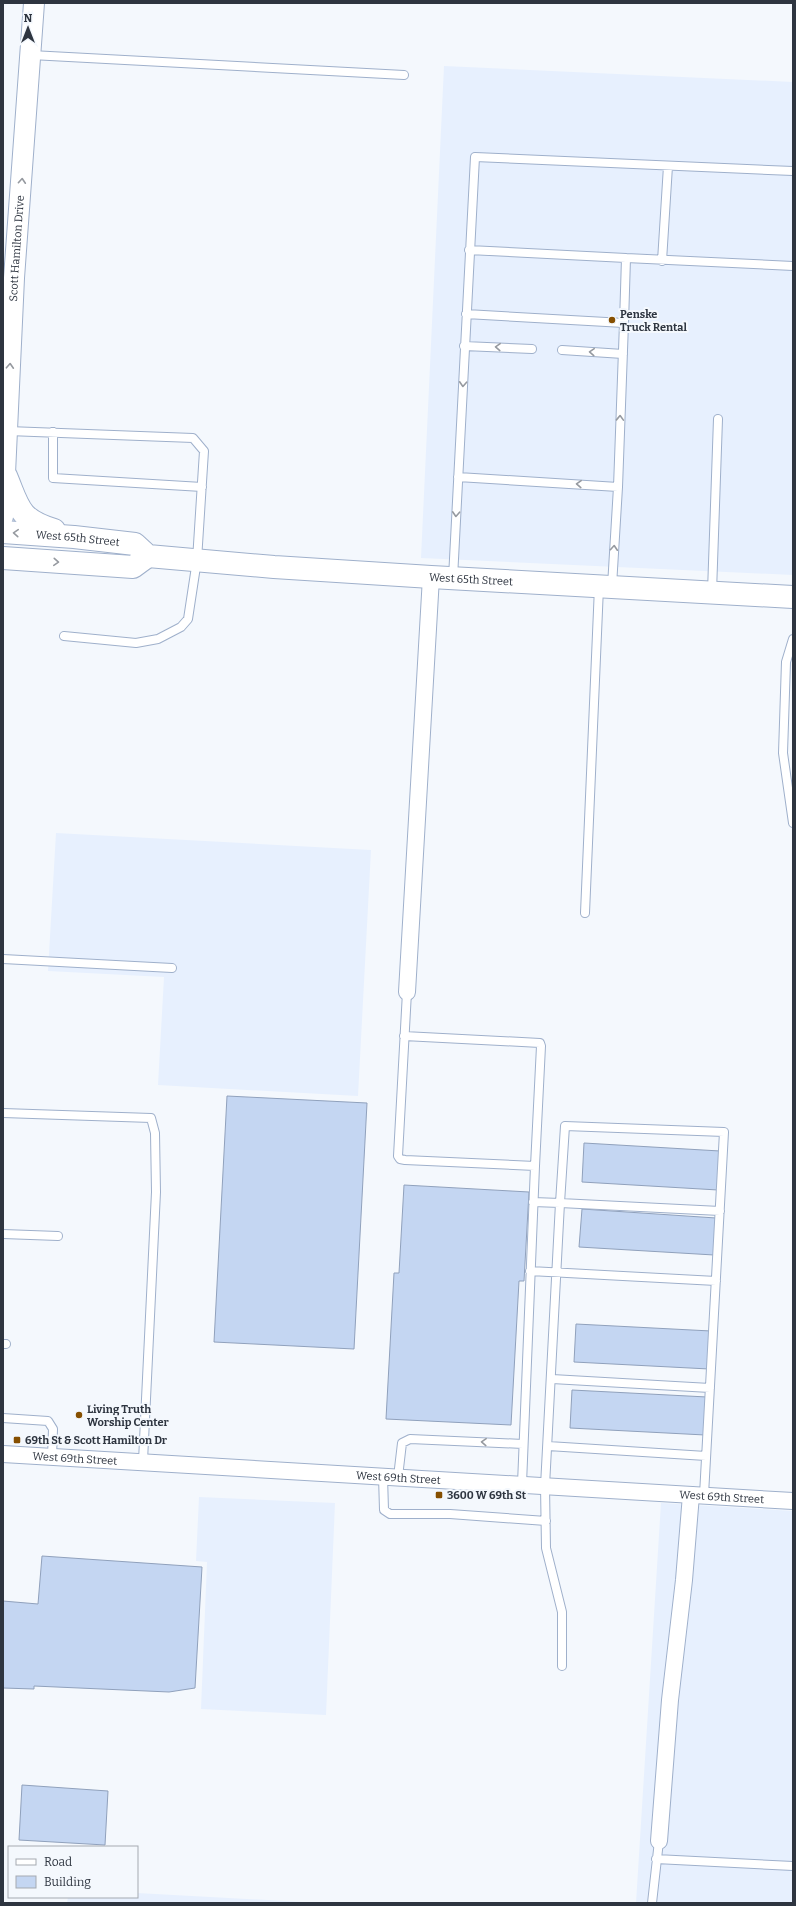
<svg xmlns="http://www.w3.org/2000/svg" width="796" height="1906" viewBox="0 0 796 1906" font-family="Bitter,serif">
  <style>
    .built { fill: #e7f0fe }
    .building { fill: #c4d6f2; stroke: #90a1bc }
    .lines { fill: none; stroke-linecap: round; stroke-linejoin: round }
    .service-casing { stroke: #9fb0cb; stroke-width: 10 }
    .minor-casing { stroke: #9fb0cb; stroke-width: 18 }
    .tertiary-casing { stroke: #9fb0cb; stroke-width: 22 }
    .secondary-casing { stroke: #9fb0cb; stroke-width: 24 }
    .service { stroke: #fff; stroke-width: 8 }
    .minor { stroke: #fff; stroke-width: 16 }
    .tertiary { stroke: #fff; stroke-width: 20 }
    .secondary { stroke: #fff; stroke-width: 22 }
    .oneway { stroke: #969aa0 }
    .poi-dot { fill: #864f00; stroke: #f4f8fd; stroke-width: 1.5 }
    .labels { text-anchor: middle; stroke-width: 4; stroke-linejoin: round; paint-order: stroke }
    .street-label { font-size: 11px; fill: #2e3540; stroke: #f4f8fd }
    .poi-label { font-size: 11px; font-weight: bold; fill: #2e3540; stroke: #f4f8fd; text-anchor: start }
  </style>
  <rect width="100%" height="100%" fill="#f4f8fd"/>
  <path class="built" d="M444,66L793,82V575L421,558Z
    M56,833L371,850L358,1096L158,1085L164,977L48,971Z
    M199,1497L335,1503L326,1715L201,1709L207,1562L196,1561Z
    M661,1503L793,1511V1903H636Z
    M137,1893L321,1903H67L68,1897H137Z"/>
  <path class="building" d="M227,1096L367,1103L354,1349L214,1342Z
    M584,1143L720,1151L718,1190L582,1182Z
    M404,1185L529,1192L524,1281H519L511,1425L386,1419L394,1273H399Z
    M582,1209L716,1218L714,1255L579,1247Z
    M576,1324L711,1331L709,1369L574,1362Z
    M572,1390L707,1397L705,1435L570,1428Z
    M42,1556L202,1567L195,1688L169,1692L34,1686V1689L3,1688V1601L38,1604Z
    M22,1785L108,1791L105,1845L19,1840Z"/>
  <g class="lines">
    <defs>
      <path id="service" d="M31,55L404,75
        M469,250L626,258
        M662,261L668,166
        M466,314L624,323L626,258L793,266
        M464,346L532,349
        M562,350L623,354
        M8,431L193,438L204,451L197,560L188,619L181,627L158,639L136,643L64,636
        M53,432V478L202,487
        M458,477L618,487
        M453,578L475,157L793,171
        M612,586L618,487L624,323
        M712,592L718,419
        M793,639L786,662L783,753L793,823
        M585,913L599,587
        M3,959L172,968
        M404,1036L540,1043L541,1046L535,1166L405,1160L400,1159L398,1156L407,992
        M3,1113L151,1118L155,1133L156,1192L143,1461
        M533,1202L560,1203L565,1126L724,1132L704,1495
        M3,1234L58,1236
        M530,1271L716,1281
        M3,1344H6
        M552,1379L710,1388
        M3,1418L48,1421L53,1429L52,1457
        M548,1446L706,1456
        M383,1476L384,1510L390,1514H450L546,1521
        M398,1477L402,1443L410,1439L523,1444
        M522,1484L535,1166
        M562,1666V1612L546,1548L545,1486L560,1203L720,1211
        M656,1859L793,1866
        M652,1903L659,1841"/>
      <g id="minor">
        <path d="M407,992L431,577"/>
        <path id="s1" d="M3,1454L793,1501"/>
        <path d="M659,1841L670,1700L684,1580L691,1495"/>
      </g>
      <g id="tertiary">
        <path id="s2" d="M3,517L14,278L34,3"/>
      </g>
      <g id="secondary">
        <path d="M6,476C19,507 18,519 54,530"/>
        <path id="s3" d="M3,532L74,537L135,544L148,556L274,567L431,577L793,597"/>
        <path d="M3,558L133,567L148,556"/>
      </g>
    </defs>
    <use href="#service" class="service-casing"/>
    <use href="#minor" class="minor-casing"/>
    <use href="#tertiary" class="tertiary-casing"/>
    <use href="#secondary" class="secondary-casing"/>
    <use href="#service" class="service"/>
    <use href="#minor" class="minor"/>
    <use href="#tertiary" class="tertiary"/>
    <use href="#secondary" class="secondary"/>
  </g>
  <defs><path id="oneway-chevron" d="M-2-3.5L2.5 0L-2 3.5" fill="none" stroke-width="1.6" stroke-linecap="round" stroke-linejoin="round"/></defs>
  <g class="oneway">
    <use href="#oneway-chevron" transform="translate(22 181) rotate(-86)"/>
    <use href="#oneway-chevron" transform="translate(498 347) rotate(-177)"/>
    <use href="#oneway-chevron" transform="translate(592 352) rotate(-176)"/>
    <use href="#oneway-chevron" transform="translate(10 366) rotate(-87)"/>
    <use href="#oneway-chevron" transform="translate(463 384) rotate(93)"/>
    <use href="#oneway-chevron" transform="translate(620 418) rotate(-88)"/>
    <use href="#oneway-chevron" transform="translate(579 484) rotate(-177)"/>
    <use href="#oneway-chevron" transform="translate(456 514) rotate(93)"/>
    <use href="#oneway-chevron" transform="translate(16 533) rotate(-176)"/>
    <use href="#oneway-chevron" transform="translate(614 548) rotate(-86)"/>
    <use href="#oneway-chevron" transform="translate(56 562) rotate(4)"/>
    <use href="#oneway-chevron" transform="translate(484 1442) rotate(-177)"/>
  </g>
  <g class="poi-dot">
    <circle cx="612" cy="320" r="4"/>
    <circle cx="79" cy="1415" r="4"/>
    <rect x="13" y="1436" width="8" height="8" rx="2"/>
    <rect x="435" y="1491" width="8" height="8" rx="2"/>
  </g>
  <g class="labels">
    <g class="street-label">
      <text dy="4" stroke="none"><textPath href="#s2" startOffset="269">Scott Hamilton Drive</textPath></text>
      <text dy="4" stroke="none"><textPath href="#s3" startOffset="75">West 65th Street</textPath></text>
      <text dy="4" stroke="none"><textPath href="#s3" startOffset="474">West 65th Street</textPath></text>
      <text dy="4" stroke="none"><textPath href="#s1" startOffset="72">West 69th Street</textPath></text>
      <text dy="4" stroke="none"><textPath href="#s1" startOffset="396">West 69th Street</textPath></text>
      <text dy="4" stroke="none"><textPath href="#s1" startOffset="720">West 69th Street</textPath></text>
    </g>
    <g class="poi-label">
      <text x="620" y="318">Penske<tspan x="620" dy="13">Truck Rental</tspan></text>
      <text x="87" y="1413">Living Truth<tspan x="87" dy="13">Worship Center</tspan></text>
      <text x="25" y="1444">69th St &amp; Scott Hamilton Dr</text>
      <text x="447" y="1499">3600 W 69th St</text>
    </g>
  </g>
  <rect width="796" height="1906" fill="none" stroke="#2e3540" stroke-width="8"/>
  <rect x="8" y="1846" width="130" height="52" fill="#f4f8fd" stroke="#a5aab1"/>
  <rect x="16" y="1859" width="20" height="6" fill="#ffffff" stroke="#a5aab1"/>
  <text x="44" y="1866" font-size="12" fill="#2e3540">Road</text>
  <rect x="16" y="1876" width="20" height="12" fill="#c4d6f2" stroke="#a5aab1"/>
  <text x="44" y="1886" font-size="12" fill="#2e3540">Building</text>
  <g transform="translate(28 28)" stroke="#f4f8fd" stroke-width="3" paint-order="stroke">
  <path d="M0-3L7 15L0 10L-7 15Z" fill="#2e3540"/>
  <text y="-6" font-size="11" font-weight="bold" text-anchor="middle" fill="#2e3540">N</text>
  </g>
</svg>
